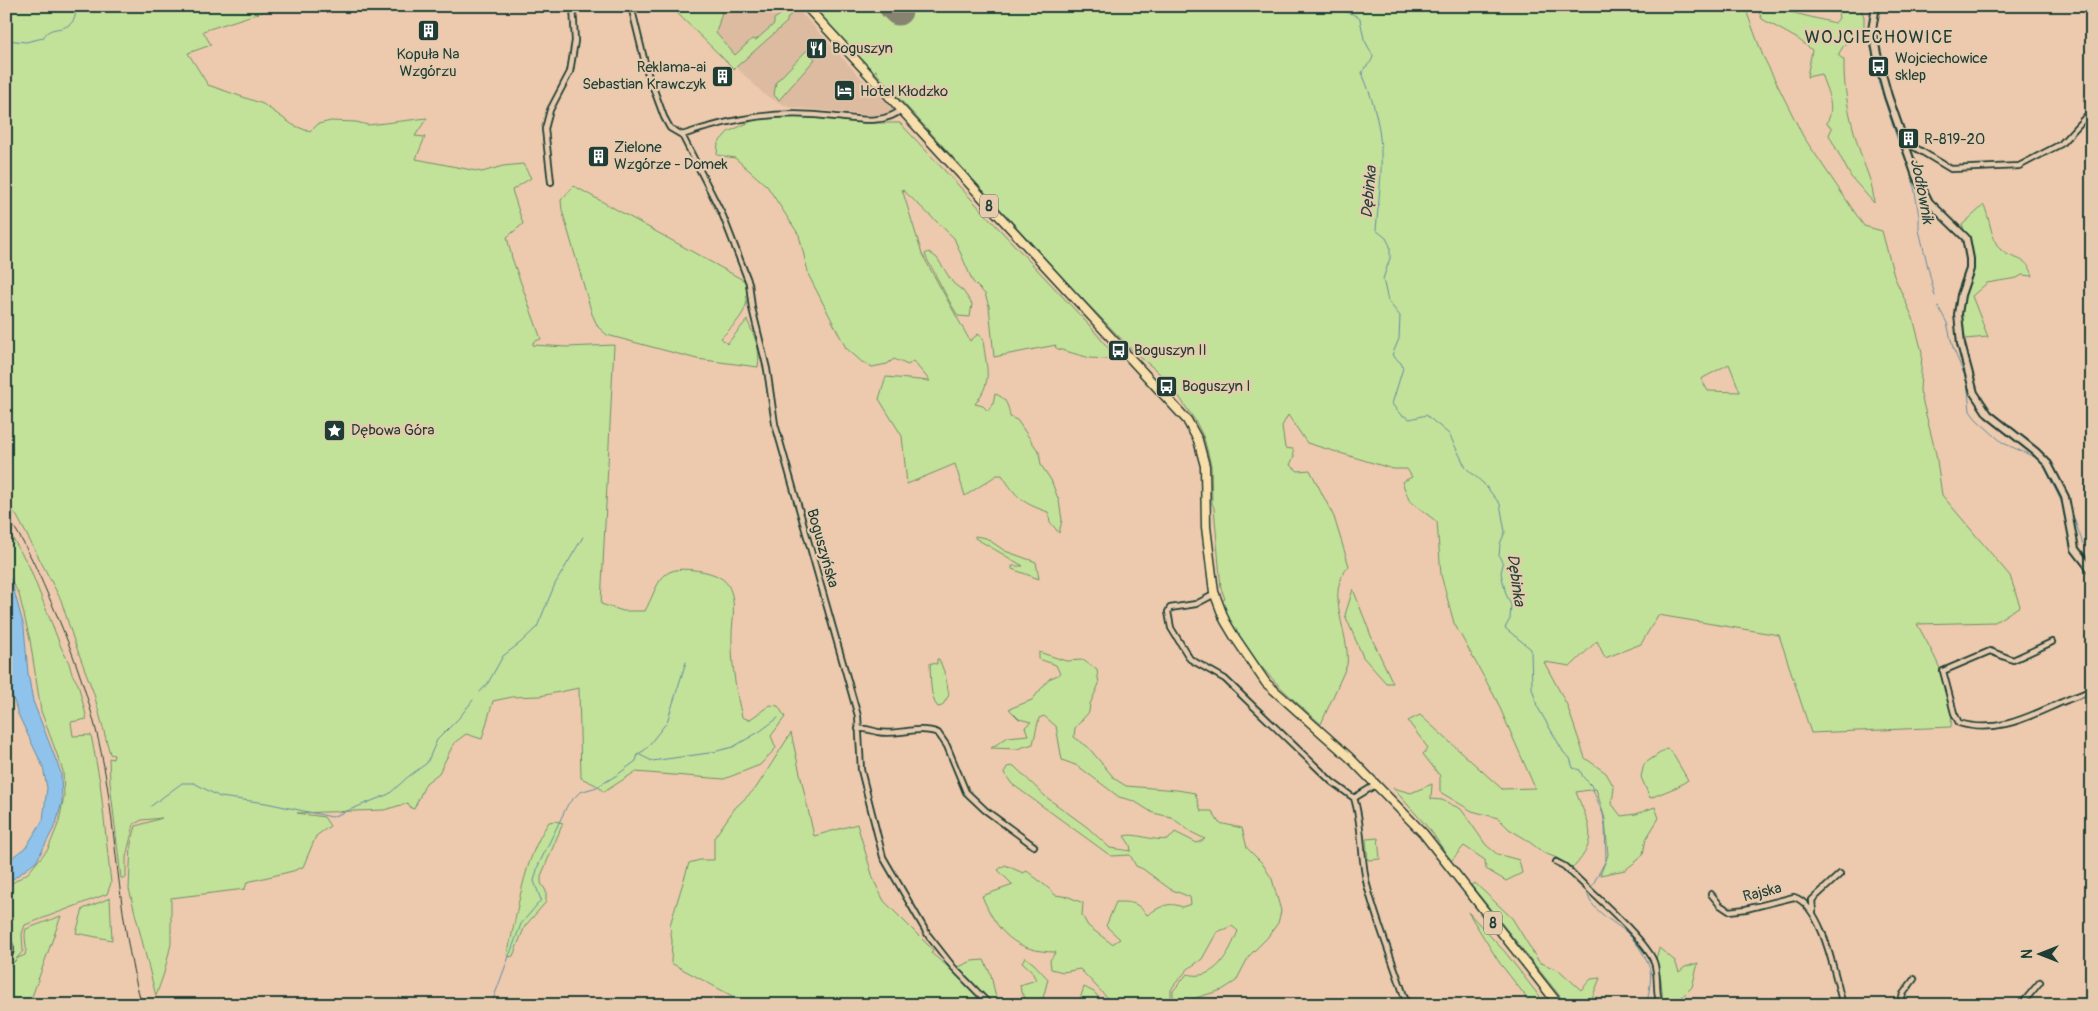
<svg xmlns="http://www.w3.org/2000/svg" width="2098" height="1011" viewBox="0 0 2098 1011" font-family="Pangolin,sans-serif">
  <style>
    .built { fill: #dcbba1 }
    .green { fill: #c2e199; stroke: #708f66; fill-rule: evenodd }
    .water { fill: #8fc3ec; stroke: #628da2 }
    .lines { fill: none; stroke-linecap: round; stroke-linejoin: round }
    .stream { stroke: #628da2; stroke-width: 1 }
    .runway { stroke: #868470; stroke-width: 29 }
    .street-casing { stroke: #1f3d34; stroke-width: 8 }
    .secondary-casing { stroke: #1f3d34; stroke-width: 10 }
    .highway-casing { stroke: #1f3d34; stroke-width: 11 }
    .street { stroke: #e7cbae; stroke-width: 4.5 }
    .secondary { stroke: #e7cbae; stroke-width: 6 }
    .highway { stroke: #f8deab; stroke-width: 8 }
    .rail { stroke: #1f3d34; stroke-width: 1 }
    .labels { text-anchor: middle; stroke-width: 4.5; stroke-linejoin: round; paint-order: stroke }
    .shield { fill: #e7cbae; stroke: #5b6859; stroke-width: 1 }
    .shield-label { font-size: 14px; font-weight: bold; fill: #1f3d34 }
    .poi-label { font-size: 15px; fill: #1f3d34; stroke: #e7cbae; text-anchor: start }
    .street-label { font-size: 15px; fill: #1f3d34; stroke: #e7cbae }
    .water-label { font-size: 16px; font-style: italic; fill: #25443d; stroke: #e7cbae }
    .quarter-label { font-size: 18px; letter-spacing: 1px; fill: #1f3d34; stroke: #e7cbae }
  </style>
  <rect width="100%" height="100%" fill="#edcaad"/>
  <filter id="ink" filterUnits="userSpaceOnUse"><feTurbulence type="fractalNoise" baseFrequency=".02" numOctaves="2"/><feDisplacementMap in="SourceGraphic" scale="10" xChannelSelector="R" yChannelSelector="G"/><feConvolveMatrix kernelMatrix="1 2 1 2 8 2 1 2 1" color-interpolation-filters="sRGB"/></filter>
  <g filter="url(#ink)">
    <path class="built" d="M685,6H795L859,76L894,110L877,116L788,107L765,95L734,65Z"/>
    <path class="green" d="M6,6H281L203,31L211,45L188,53L208,85L263,104L293,125L310,132L318,124L331,121L356,122L368,125L427,118L415,136L425,137L416,159L482,172L503,166L523,164L531,178L512,190L523,224L507,237L512,258L541,339L533,342V345L567,347L614,345L601,604L623,611H645C659,585 658,565 694,570C705,571 722,575 728,585C738,603 731,623 732,642C732,668 736,692 742,717L749,720L770,705L778,706L785,717L771,736L776,748L760,765L724,779L635,772L604,792L596,785L581,778L579,688L540,696L512,697L493,701L482,739L466,734L454,743L439,773L426,783L414,809L411,808L408,803L384,810L297,813L324,817L330,826L316,836L303,867L293,871L247,882L245,889L171,898V944L164,973L156,996L129,889L131,844L136,826L162,818L142,820L134,824L126,857V878H121L110,783L109,758L113,759L114,755L110,754L94,694L73,638L61,600L18,518L6,501Z
      M717,6L722,12L716,33L735,55L752,39L756,40L774,24V19L786,11L791,14L787,19V22L734,69L670,6Z
      M812,6H1760L1747,13L1763,56L1803,136L1864,226L1882,231L1894,276L1913,318L1922,352L1920,391L1936,454L1942,495L2010,576L2020,606L1995,622L1917,624C1934,655 1955,690 1951,727L1811,733L1779,635L1658,615L1641,644L1605,658L1597,641L1571,666L1544,662L1567,705L1585,758L1606,773L1614,787L1612,804L1621,816L1636,814L1655,807L1659,818L1646,839L1643,854L1638,860L1625,870L1600,875L1608,855L1605,819L1596,789L1576,792C1588,824 1601,838 1573,868L1557,858L1544,853L1524,838L1509,829L1498,818L1472,811L1440,792V776L1423,754L1428,748L1408,721L1420,715L1502,789L1535,788L1496,699L1454,623L1441,575L1437,522L1409,500L1402,482L1412,477L1407,469H1393L1307,443L1288,415L1282,426L1285,448L1293,449L1294,456L1290,465L1298,471L1310,470L1334,517L1349,566C1323,593 1351,634 1347,665L1321,724C1281,689 1240,653 1222,601L1225,599L1221,588L1214,508L1212,503L1211,465L1204,438L1196,422L1174,389L1157,371L1133,351L1076,292L877,74L876,70L873,72ZM1729,364L1740,392L1708,391L1701,379Z
      M1765,6H1792L1790,12L1835,23L1839,18L1837,9L1824,6H1860L1864,17V28L1844,45L1838,55L1844,60C1843,92 1851,124 1861,155C1867,174 1873,182 1874,203L1851,177L1829,135L1832,128L1826,123C1837,109 1826,89 1821,74L1807,77L1812,50L1798,39L1762,19L1759,12L1771,8Z
      M807,50L815,59L779,100L774,95L776,82Z
      M800,116L864,123H900L1090,326L1113,354L1119,355L1122,360L1090,358L1058,349L1055,347L1056,345L994,357L989,306L985,294L973,282L954,238L902,189L922,254L970,341L978,334L983,338C985,367 995,378 975,404L983,406L988,411L993,403L995,394C1006,397 1009,407 1010,417L1017,420L1039,452L1041,465L1051,480L1059,501L1062,520L1059,533L1050,522L1048,512C1022,503 1017,498 1002,475H997L965,496L955,464L907,484L902,436L879,399L886,377L930,381L913,361L908,365L894,359L887,364L872,367L862,362L846,348L809,276L799,235L767,186L735,158L717,155L718,143L728,132L754,120Z
      M574,186L745,281C753,308 739,320 721,338L727,344L747,320C754,335 761,350 758,367L697,359L607,335L598,327L592,314L562,210L561,200Z
      M1984,205C1989,216 1992,243 2001,250C2013,261 2027,255 2033,276L2022,275L2017,278L1987,283L1972,296L1988,337L1965,339L1960,305L1971,244L1962,225Z
      M929,252L937,258L953,283L963,291L972,304L970,317L958,316C950,303 943,289 936,276C933,268 927,262 925,254Z
      M6,527L29,566L61,647L69,663L72,674L78,684L87,719L71,722L73,736L91,735L100,782L111,883L107,894L25,925L22,934L23,951L10,966L18,958L25,955C28,946 23,938 26,929L61,916L29,1005H6V971L8,968L6,969V887L28,873L48,849L59,822L64,796L63,771L41,711L30,640L19,594L6,572Z
      M975,536L986,538L1005,551L1036,562L1039,579L1012,569V566H1023L975,538Z
      M1353,589L1373,641L1393,683H1386L1363,657L1345,615Z
      M1039,652L1066,661L1083,660L1097,670L1099,684L1090,704L1089,712L1075,728L1074,737L1088,747L1115,779L1126,786L1177,790L1195,793L1201,811H1212L1219,823L1242,828L1247,848L1262,863L1272,879L1281,911L1278,923L1267,938L1249,956L1236,981L1222,990L1192,999L1184,1004H1180L1173,997V991L1187,974C1215,982 1229,953 1238,931L1232,926L1217,932L1202,959L1188,969L1174,985L1171,990V997L1177,1005H1114L1080,969L1063,972L1051,969L1050,960L1056,952C1015,952 997,932 982,896L1013,885L998,870L1005,865L1023,873L1027,871C1034,877 1051,889 1055,895L1069,897L1083,903L1082,915L1088,926L1112,944L1120,939L1106,926L1116,902C1132,902 1137,902 1147,915C1160,907 1168,901 1182,907L1191,904L1190,897L1170,889L1143,869L1136,866L1130,855L1111,856L1012,784L1004,773L1007,767L1014,766L1046,797L1087,827L1110,848L1131,851L1130,845L1124,836C1135,832 1152,842 1169,839L1175,832L1197,843L1205,839L1191,832L1171,817L1153,813L1134,801L1119,797L1078,766L1062,760L1056,726L1044,716L1039,718L1033,744L1017,749L991,748L1008,737L1028,735L1025,727L1031,722L1019,719L1009,709L1032,700L1049,679L1060,674L1056,665L1039,659Z
      M937,659H939L945,674L949,695L942,706L938,707C929,698 931,675 930,663L937,664Z
      M791,733L814,836L857,824L874,881L884,901L933,950L931,953L952,970L972,961L984,960L991,975L995,994L1002,1005H749L671,963L672,941L670,925L689,863L700,860H714V838L735,808L756,788Z
      M1666,749L1671,751L1688,780L1677,787L1650,798L1641,777L1644,764Z
      M1432,784L1431,799L1442,800L1461,809L1486,845L1497,854L1519,860L1522,873L1506,881L1486,869L1485,860L1464,846L1451,861L1431,831L1393,788L1411,793Z
      M555,821L563,823L541,876V883L546,891V902L525,926L513,956L510,957L507,955C519,909 522,862 549,822Z
      M1378,838L1380,859L1368,860L1366,839Z
      M1475,883L1512,918L1539,962L1560,971L1581,990L1591,979L1600,978L1592,998L1595,1005H1567L1471,885Z
      M110,898L112,940L76,933L83,909Z
      M1468,912L1505,952L1546,1005H1529L1524,994L1499,962Z
      M1659,948L1675,961L1679,972L1685,967L1698,963L1692,987L1682,997L1681,1005H1663L1661,980L1656,959Z
      M1025,957L1034,964L1048,979L1042,1002L1036,1005L1030,1004L1021,992L1020,985L1036,980L1031,970L1022,962Z
      M1084,987L1094,992L1105,1005H1083L1080,999Z"/>
    <path class="water" d="M6,571L13,587L24,627L28,673L33,701L61,773L62,802L56,824L36,862L6,884V862L26,847L43,820L47,788L43,767L18,714L6,675Z"/>
    <g class="lines">
      <path class="stream" d="M1332,6C1341,13 1352,11 1360,19L1364,39L1373,56C1372,64 1364,66 1362,73C1388,135 1382,166 1376,230L1386,238L1390,246V258L1383,279L1388,301L1400,316L1399,339L1392,355L1401,363L1403,368L1392,404L1400,414L1410,419L1426,415L1449,434L1466,468L1484,484L1500,504L1505,532L1500,544L1499,556L1503,564L1501,573L1506,594L1511,605L1510,619L1505,628L1531,649L1532,688L1537,706L1564,753L1570,758L1573,768L1580,770L1583,777L1591,785L1603,814L1605,826L1606,860L1591,888
        M1872,6L1867,34L1874,56L1879,84L1897,138L1912,175L1919,216V230L1935,296
        M6,40L26,42L43,38C50,24 64,33 73,21C76,17 75,11 78,6
        M1938,306L1947,323L1953,348L1967,381L1970,411L1976,419L2003,443L2039,459
        M2042,462L2063,505
        M2072,513L2082,541L2092,555
        M480,692L488,683L503,656L520,643L537,627L555,584L583,537
        M638,754L652,761L709,753L733,747L759,732L778,718
        M151,806L182,783H194L220,797L266,803L332,817L389,794L409,776L427,763L437,740L459,718L473,700
        M1588,893C1587,907 1615,923 1625,931C1635,940 1647,957 1650,970C1652,982 1648,993 1647,1005
        M491,1005L521,924L541,900L534,881L538,866L568,804L580,792L597,787L617,775L636,761L638,754L645,750L667,722L686,662"/>
      <path class="runway" d="M893,6L898,11"/>
      <defs>
        <path id="street" d="M631,6L647,71L664,117L670,128L682,135L723,216L749,283L752,308L767,369L775,424L858,716L861,770L883,857L928,935L953,967L990,1005
          M682,135C736,117 780,110 836,117C857,119 885,125 902,109
          M1904,141L1951,169L2019,166L2061,144L2092,110
          M551,182L545,129L550,110L570,72L575,41L573,6
          M1215,594L1196,604L1170,608L1168,612L1171,628L1190,659L1225,679L1332,782L1354,798L1377,784
          M2052,642L2013,660L1990,651L1943,671L1954,713L1959,723C1999,735 2031,715 2067,700C2075,696 2084,695 2092,689
          M858,729C866,728 870,730 878,732C897,736 919,725 938,733L947,746L966,792L985,810L1034,846
          M1354,798C1363,826 1360,856 1367,885C1378,926 1394,964 1407,1005
          M1556,862L1564,866L1575,876C1593,894 1647,941 1654,962C1659,976 1655,993 1660,1005
          M1711,894L1720,905L1729,911L1746,909L1794,897C1823,906 1835,977 1843,1005
          M1813,912L1812,900L1840,874
          M1899,1005L1903,994L1914,979
          M2021,1005L2040,982"/>
        <path id="secondary" d="M1876,6L1872,30L1879,63L1888,96L1916,176L1929,202L1966,238L1970,259V269L1961,295L1958,314L1961,344L1974,393L1988,414L2036,452L2048,464L2065,497L2075,549L2092,571
          M6,940C10,946 12,951 6,958"/>
        <path id="highway" d="M806,6L1187,420L1198,440L1205,466L1206,527L1214,592L1225,621L1234,636L1266,683L1349,757L1423,833L1559,1005"/>
      </defs>
      <use href="#street" class="street-casing"/>
      <use href="#secondary" class="secondary-casing"/>
      <use href="#highway" class="highway-casing"/>
      <use href="#street" class="street"/>
      <use href="#secondary" class="secondary"/>
      <use href="#highway" class="highway"/>
      <path class="rail" d="M6,515C24,540 36,567 48,595C77,659 98,722 108,791C118,862 122,936 142,1005"/>
    </g>
  </g>
  <defs>
    <symbol id="building-square" viewBox="-11 -11 22 22"><rect x="-9" y="-9" width="18" height="18" rx="4" fill="#1f3d34" stroke="#e7cbae"/><path d="M-4-6H4V6H1V3H-1V6H-4ZM-2.5-4.3h1.7v1.8h-1.7ZM.8-4.3h1.7v1.8H.8ZM-2.5-1h1.7V.8h-1.7ZM.8-1h1.7V.8H.8Z" fill="#fff"/></symbol>
    <symbol id="restaurant-square" viewBox="-11 -11 22 22"><rect x="-9" y="-9" width="18" height="18" rx="4" fill="#1f3d34" stroke="#e7cbae"/><path d="M-5-6h1v4h1v-4h1v4h1v-4h1v5L-1.5 .5V6h-2V.5L-5-1ZM5-6V6H3V1.5H1.5Q1.5-4 5-6Z" fill="#fff"/></symbol>
    <symbol id="bus-square" viewBox="-11 -11 22 22"><rect x="-9" y="-9" width="18" height="18" rx="4" fill="#1f3d34" stroke="#e7cbae"/><path d="M-5-6H5V4H4V6H2V4H-2V6H-4V4H-5ZM-3.5-4V0h7V-4ZM-3.5 1.2v1.5H-2V1.2ZM2 1.2v1.5H3.5V1.2Z" fill="#fff"/></symbol>
    <symbol id="hotel-square" viewBox="-11 -11 22 22"><rect x="-9" y="-9" width="18" height="18" rx="4" fill="#1f3d34" stroke="#e7cbae"/><path d="M-6-4.5h1.5V1H6V5H4.5V3h-9V5H-6ZM-4 0a1.8 1.8 0 1 1 3.6 0ZM.5 0V-2.5h3Q6-2.5 6 0Z" fill="#fff"/></symbol>
    <symbol id="sight-square" viewBox="-11 -11 22 22"><rect x="-9" y="-9" width="18" height="18" rx="4" fill="#1f3d34" stroke="#e7cbae"/><path d="M0-6L1.8-2.2L6-1.7L2.9 1.2L3.7 5.4L0 3.3L-3.7 5.4L-2.9 1.2L-6-1.7L-1.8-2.2Z" fill="#fff"/></symbol>
  </defs>
  <g fill-rule="evenodd">
    <use href="#building-square" x="416" y="18" width="25" height="25"/>
    <use href="#restaurant-square" x="804" y="36" width="25" height="25"/>
    <use href="#bus-square" x="1866" y="54" width="25" height="25"/>
    <use href="#building-square" x="710" y="64" width="25" height="25"/>
    <use href="#hotel-square" x="832" y="78" width="25" height="25"/>
    <use href="#building-square" x="1896" y="126" width="25" height="25"/>
    <use href="#building-square" x="586" y="144" width="25" height="25"/>
    <use href="#bus-square" x="1106" y="338" width="25" height="25"/>
    <use href="#bus-square" x="1154" y="374" width="25" height="25"/>
    <use href="#sight-square" x="322" y="418" width="25" height="25"/>
  </g>
  <g class="labels">
    <g class="shield">
      <rect x="980" y="194.5" width="18" height="23" rx="4"/>
      <rect x="1484" y="911.5" width="18" height="23" rx="4"/>
    </g>
    <g class="shield-label">
      <text x="989" y="211">8</text>
      <text x="1493" y="928">8</text>
    </g>
    <g class="poi-label">
      <text x="832" y="53">Boguszyn</text>
      <text x="428" y="59" text-anchor="middle">Kopuła Na<tspan x="428" dy="17">Wzgórzu</tspan></text>
      <text x="1895" y="63">Wojciechowice<tspan x="1895" dy="17">sklep</tspan></text>
      <text x="706" y="72" text-anchor="end">Reklama-ai<tspan x="706" dy="17">Sebastian Krawczyk</tspan></text>
      <text x="860" y="96">Hotel Kłodzko</text>
      <text x="1924" y="144">R-819-20</text>
      <text x="614" y="152">Zielone<tspan x="614" dy="17">Wzgórze - Domek</tspan></text>
      <text x="1134" y="355">Boguszyn II</text>
      <text x="1182" y="391">Boguszyn I</text>
      <text x="351" y="435">Dębowa Góra</text>
    </g>
    <g class="street-label">
      <text transform="translate(823 548) rotate(74)" y="5">Boguszyńska</text>
      <text transform="translate(1762 892) rotate(-14)" y="5">Rajska</text>
    </g>
    <g class="water-label">
      <text transform="translate(1923 191) rotate(79)" y="6">Jodłownik</text>
      <text transform="translate(1368 192) rotate(-85)" y="6">Dębinka</text>
      <text transform="translate(1517 580) rotate(82)" y="6">Dębinka</text>
    </g>
    <g class="quarter-label">
      <text x="1879" y="43">WOJCIECHOWICE</text>
    </g>
  </g>
  <rect width="2098" height="1011" fill="none" stroke="#e7cbae" stroke-width="25"/>
  <rect x="12" y="12" width="2073" height="986" fill="none" stroke="#1f3d34" stroke-width="2" filter="url(#ink)"/>
  <g transform="translate(2040 954) rotate(270)" stroke="#e7cbae" stroke-width="4" paint-order="stroke">
  <path d="M0-4L9 19L0 12L-9 19Z" fill="#1f3d34"/>
  <text y="-8" font-size="14" font-weight="bold" text-anchor="middle" fill="#1f3d34">N</text>
  </g>
</svg>
